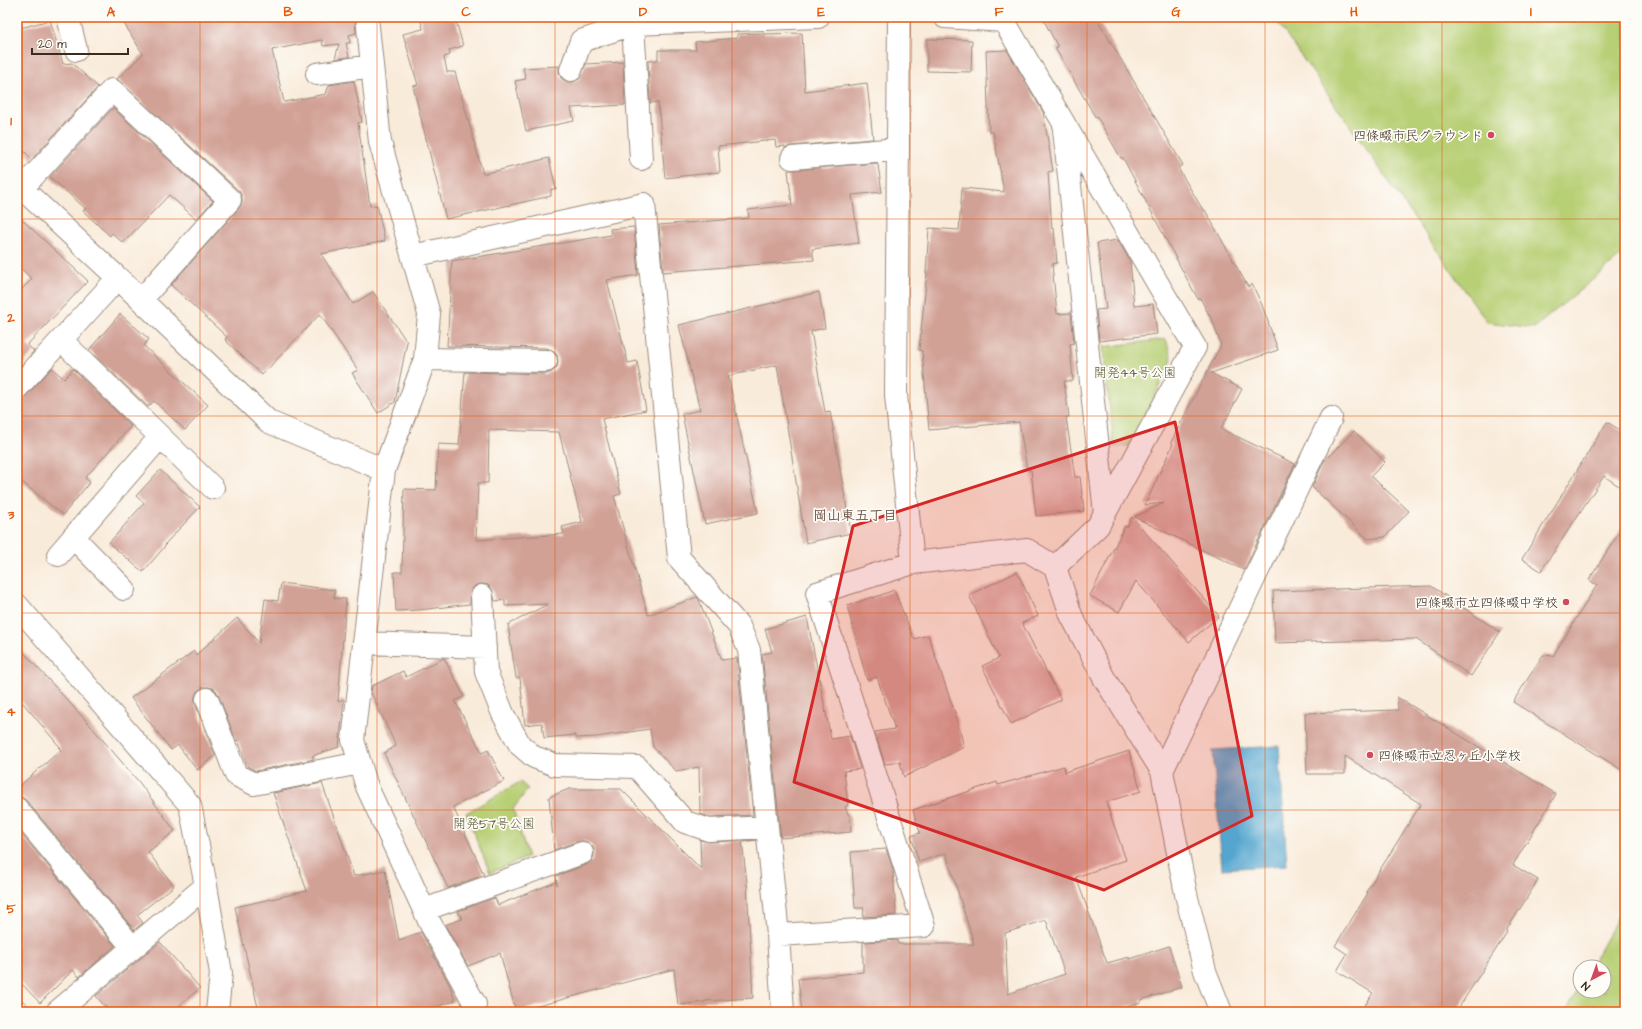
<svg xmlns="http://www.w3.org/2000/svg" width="1642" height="1029" viewBox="0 0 1642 1029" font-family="'Architects Daughter','Klee One',sans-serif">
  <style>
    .green { fill: #b7cf74; stroke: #797c49 }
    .water { fill: #55a6cf; stroke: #486876 }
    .building { fill: #d2a196; fill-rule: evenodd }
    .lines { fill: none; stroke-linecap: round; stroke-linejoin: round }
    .minor-casing { stroke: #9a8a7c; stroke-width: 24 }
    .minor { stroke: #fff; stroke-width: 22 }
    .marked { fill: #d62828; fill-opacity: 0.2; stroke: #d62828; stroke-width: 3; stroke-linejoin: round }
    .grid { fill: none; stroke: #e8590c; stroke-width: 1; stroke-opacity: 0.55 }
    .poi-dot { fill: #d1495b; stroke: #fdfcf7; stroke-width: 1.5 }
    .labels { text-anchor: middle; stroke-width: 3.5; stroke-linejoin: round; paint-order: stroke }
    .poi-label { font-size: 13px; fill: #3b2a1e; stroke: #fdfcf7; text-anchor: end }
    .park-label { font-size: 13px; fill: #605c38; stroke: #fdfcf7 }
    .neighbourhood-label { font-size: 14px; font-weight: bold; fill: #705448; stroke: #fdfcf7 }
    .neatline { fill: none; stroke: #e8590c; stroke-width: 1.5 }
    .grid-label { font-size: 13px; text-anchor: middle; font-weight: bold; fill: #e8590c }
  </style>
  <rect width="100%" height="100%" fill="#fdfcf7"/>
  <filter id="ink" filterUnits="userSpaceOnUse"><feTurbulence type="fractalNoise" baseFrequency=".025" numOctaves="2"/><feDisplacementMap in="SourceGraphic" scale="8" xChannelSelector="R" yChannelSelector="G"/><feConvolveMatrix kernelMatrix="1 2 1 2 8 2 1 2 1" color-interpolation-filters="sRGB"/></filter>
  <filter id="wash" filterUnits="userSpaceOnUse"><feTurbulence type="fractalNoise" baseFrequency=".012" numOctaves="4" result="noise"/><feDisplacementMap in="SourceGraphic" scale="16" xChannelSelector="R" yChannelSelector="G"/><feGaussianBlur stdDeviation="0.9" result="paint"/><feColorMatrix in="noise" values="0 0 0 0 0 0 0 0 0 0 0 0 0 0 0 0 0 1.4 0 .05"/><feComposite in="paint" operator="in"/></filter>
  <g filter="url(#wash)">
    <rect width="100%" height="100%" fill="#f9ebda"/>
    <path class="green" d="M1274,17H1625V253L1534,328L1487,322Z
      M1166,339L1172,360L1130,446L1114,447L1103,347Z
      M520,782L528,789L513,809L528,857L490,873L466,813Z
      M1624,906L1625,907V1012H1566L1580,986V991H1604V967H1590Z"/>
    <path class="water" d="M1279,746L1287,865L1222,869L1213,750Z"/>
    <g id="blocks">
      <path class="building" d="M120,17H355L356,33L349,35L350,43H346L349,57L335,59L339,44L323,46L322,40L272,50L284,102L326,94L329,85L354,81L362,122L358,123L370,206L377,205L385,241L321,254L353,304L373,292L407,342L395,402L378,413L352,373L358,370L320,314L262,375L225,340L227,337L171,285L239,208L242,203V197L239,191L117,79L143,54Z
        M420,17H455L463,46L449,50L450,55L444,57L447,72H455L483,174L549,158L556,189H551V196L446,219L413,86L418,85L403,34L423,29Z
        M1042,17H1096L1183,165L1178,168L1203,210H1205L1248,287L1252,284L1262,305L1278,350L1211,373L1242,389L1221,429L1295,464L1244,570L1134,517L1164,503L1145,505L1173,444L1171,442L1221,345L1213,322L1200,298L1198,299L1188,281L1123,158H1121L1097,117L1096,118L1055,48L1058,47Z
        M50,20L63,64L72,63L98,87L32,159L17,144V29Z
        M763,33V34L802,33L805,91L867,83L873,139L791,146L785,148V146L776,147L775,140L718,146L720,172L665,178L658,102L650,103L648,61L658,60V50H696L695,42L737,38V34Z
        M927,39L972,40L971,72L927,71Z
        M1007,50L1043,112L1053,171L1048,172L1052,229L1054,228L1057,263L1052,264L1057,314L1071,313L1074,343L1070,344L1073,381H1064L1069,417H1066L1075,477H1080L1084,511L1036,516L1031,470H1027L1019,422L929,430L922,351L919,350L927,273H926L929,228L959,230L962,188L1004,192L993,132H989L986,51Z
        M623,62L625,105L571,108L574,121L526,131L515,81L526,79L523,68L559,66V72L561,78L567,82H573L579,79L586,64Z
        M113,108L213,201L196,219L169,195L123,243L112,233L110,236L83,211L86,209L50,177Z
        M876,163L877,165H878L882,192L852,195L859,243L812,249L814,260L663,272L659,225L749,218L748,210L792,205L788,170H793Z
        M17,215L88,281L27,345L34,351L17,370V294L32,279L17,265Z
        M634,227L638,275L607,280L628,363L637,361L646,410L602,419L621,494L614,496L648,615L697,597L699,600L722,660L737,658L753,815L711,817L700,814L699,767L676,771L653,747L650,729L596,737L576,738L575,735L544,738L542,723L525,725L520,678H516L508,625L548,604L505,606V600L495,601L492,589L488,585L482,584L476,585L471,590L470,604L419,610L396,611L394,572H402L404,489L436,490L438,444L459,445L465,372L546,374L552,372L557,367L558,362L557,355L552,350L546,348L447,346L452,261L611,235L610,229ZM489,430L559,432L582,522L562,527L564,534L476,540L478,483H488Z
        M1118,240L1130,261L1134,306L1153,304L1157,334L1099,341L1096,310L1106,309L1097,243Z
        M819,292L825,328L811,331L825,412L830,411L851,533L806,543L777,365L728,376L758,513L705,524L682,414L700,410L679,325Z
        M120,314L149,339L144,346L208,405L185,430L154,401L148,407L89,350Z
        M52,368L64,379L73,369L131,426L85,478L90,482L63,515L17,478V400H21L26,396Z
        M1607,422L1625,433V490L1604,476L1541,571L1522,559Z
        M1354,431L1385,462L1371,476L1409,511L1385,537L1368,539L1312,487L1324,461Z
        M160,470L200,507L165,544L166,545L143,572L109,543L144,503L136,496Z
        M1132,517L1219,616L1189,642L1136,581L1119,612L1090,596L1125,526L1127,527Z
        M1625,523V772L1513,702L1543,655L1553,656L1597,585L1589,580Z
        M1017,572L1038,616L1022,623L1061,700L1011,724L982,666L999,658L969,595Z
        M281,583L335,590L334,598L346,599L338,702L344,699L339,747L312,756L314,759L256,771L247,766L238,740L236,741L218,694L215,689L209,687H203L197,691L195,697V703L215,756L197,770L178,745L171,750L131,698L194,651L196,655L237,618L259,643L265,599L278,601Z
        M1431,586L1500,632L1471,676L1416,639L1275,643L1273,591Z
        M894,590L914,639L928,635L956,716L964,747L904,777L900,762L885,764L875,732L895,729L877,677L867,680L847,606L872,597L873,598Z
        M807,617L831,739L850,736L860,769L844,771L848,805L845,807L850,818L851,832L781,838L762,654L772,652L765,629Z
        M17,645L89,724L139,782L175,831L148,852L174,886L137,915L143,923L134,930L27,801L22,797H17V788L61,750L59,748L60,747L17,696Z
        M444,658L464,696L455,701L482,753L488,750L504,781L453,807L484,875L448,888L384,753L396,746L371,692L372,686L403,671L406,677Z
        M1397,697L1556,794L1513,865L1538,880L1506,931L1507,932L1456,1012H1361L1373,993L1337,971L1347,954L1335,946L1368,893L1366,892L1421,804L1345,756V774H1307L1305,713L1398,710Z
        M1129,751L1141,791L1106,802L1126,860L1076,877L1107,963L1129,957V959L1169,946L1182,987L1141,1000V1003L1106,1012H802L798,979L863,972V942L898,940V944H974L946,853L919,862L911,836L920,833L913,810L997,782L998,785L1064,766L1065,772ZM1046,920L1065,974L1008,994L1005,933Z
        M322,783L354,876L385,870L399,940L421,932L450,986L455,1001L419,1012H259L235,907L307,891L273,793Z
        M569,789H621L701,869L700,840L710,842L756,840L742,842L747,883L753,998L705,1001V1002L678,1005L674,969L516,1012L500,953L468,966L445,925L462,919L458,911L495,898L498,905L556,882L557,885L556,876L586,865L592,861L594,855V848L590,844L585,841H578L554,850L549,797Z
        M17,829L115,946L79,977L73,970L40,1003L17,979Z
        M886,849L893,870L896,915L863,917L864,908H855L851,852Z
        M160,942L200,988L172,1012H110L96,996Z"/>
    </g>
  </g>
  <g filter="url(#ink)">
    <use href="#blocks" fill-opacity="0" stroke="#9a8a7c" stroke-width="1"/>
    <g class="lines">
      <defs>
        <path id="minor" d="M68,17L76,50
          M367,17L380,142L429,314L425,359L384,470L353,740L367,787L430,923L475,1004L474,1012
          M899,17L896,395L913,563
          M945,17L1004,21L1195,347L1098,526L1055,567
          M571,70L581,41L633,24
          M317,74L372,66
          M1064,130L1105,513
          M792,158L898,149
          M641,159L633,24L818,17
          M17,184L118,278L17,388
          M17,194L112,90L230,200L141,300
          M413,256L644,204L679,558L739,626L749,650L778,935L783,1012
          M118,278L269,422L384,470
          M61,340L213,488
          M425,359L546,361
          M73,537L124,589
          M58,555L160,437
          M482,596L486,672L503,714L520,745L534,757L555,765L637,767L685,822L709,830L767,827
          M17,605L190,805L206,886L221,973L217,1012
          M364,643L485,647
          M207,699L236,775L254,784L360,763
          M1162,771L1331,418
          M17,809L133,948
          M424,910L582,853
          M778,935L924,926L817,593L913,563L1027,550L1055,567L1071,615L1104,678L1162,771L1186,894L1205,971L1221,1012
          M17,1011L18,1012
          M57,1012L206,886"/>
      </defs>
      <use href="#minor" class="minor-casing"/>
      <use href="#minor" class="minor"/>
    </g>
  </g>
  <path class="marked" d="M1175,422L1252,816L1104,890L794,782L853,526Z"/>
  <path class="grid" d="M200,17V1012M377,17V1012M555,17V1012M732,17V1012M910,17V1012M1087,17V1012M1265,17V1012M1442,17V1012M17,219H1625M17,416H1625M17,613H1625M17,810H1625"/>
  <g class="poi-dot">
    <circle cx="1491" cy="135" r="4"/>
    <circle cx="1566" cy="602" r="4"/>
    <circle cx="1370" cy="755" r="4"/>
  </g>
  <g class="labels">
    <g class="poi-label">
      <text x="1483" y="140">四條畷市民グラウンド</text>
      <text x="1558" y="607">四條畷市立四條畷中学校</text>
      <text x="1378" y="760" text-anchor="start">四條畷市立忍ヶ丘小学校</text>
    </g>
    <g class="park-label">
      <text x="1135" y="377">開発44号公園</text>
      <text x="494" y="828">開発57号公園</text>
    </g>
    <g class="neighbourhood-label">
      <text x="855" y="520">岡山東五丁目</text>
    </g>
  </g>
  <rect width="1642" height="1029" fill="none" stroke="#fdfcf7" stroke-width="44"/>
  <g transform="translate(1592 979) rotate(221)"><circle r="19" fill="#fdfcf7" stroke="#afa8a0"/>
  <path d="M0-3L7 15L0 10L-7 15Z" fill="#d1495b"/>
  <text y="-6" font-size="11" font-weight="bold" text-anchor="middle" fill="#3b2a1e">N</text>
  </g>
  <path d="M32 48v6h96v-6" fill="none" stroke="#3b2a1e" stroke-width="2"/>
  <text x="38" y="48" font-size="12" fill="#3b2a1e" stroke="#fdfcf7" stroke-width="3" paint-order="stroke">20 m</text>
  <rect x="22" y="22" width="1598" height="985" class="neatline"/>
  <g class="grid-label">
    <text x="111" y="16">A</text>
    <text x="288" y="16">B</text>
    <text x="466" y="16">C</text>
    <text x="643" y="16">D</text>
    <text x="821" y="16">E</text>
    <text x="999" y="16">F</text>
    <text x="1176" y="16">G</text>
    <text x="1354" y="16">H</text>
    <text x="1531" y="16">I</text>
    <text x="11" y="125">1</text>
    <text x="11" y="322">2</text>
    <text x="11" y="519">3</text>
    <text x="11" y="716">4</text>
    <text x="11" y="913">5</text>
  </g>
</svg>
